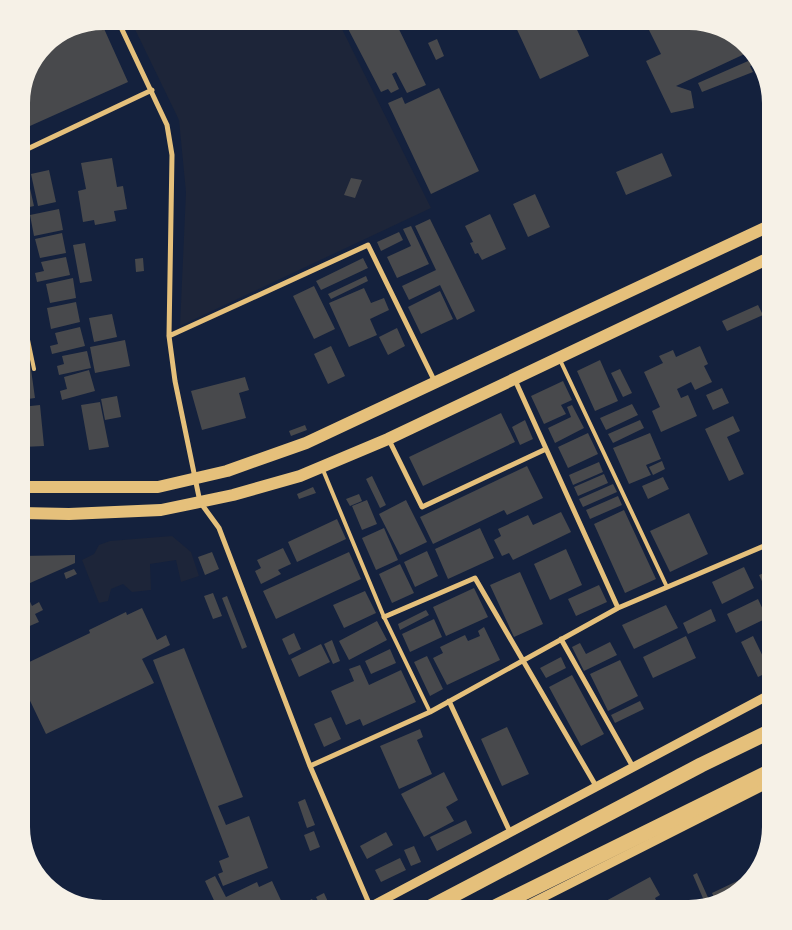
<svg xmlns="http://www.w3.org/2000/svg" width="792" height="930" viewBox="0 0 792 930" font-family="Barlow,sans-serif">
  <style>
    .green { fill: #1d2539 }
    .building { fill: #48494c }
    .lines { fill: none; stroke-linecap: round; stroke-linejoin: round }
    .service { stroke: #e5c07b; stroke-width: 4 }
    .minor { stroke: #e5c07b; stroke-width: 5 }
    .tertiary { stroke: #e5c07b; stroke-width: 9 }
    .primary { stroke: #e5c07b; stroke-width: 12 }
    .motorway { stroke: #e5c07b; stroke-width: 15 }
  </style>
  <rect width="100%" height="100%" fill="#14213d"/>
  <path class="green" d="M131,21H338L431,208L180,326L186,192L179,120Z
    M172,536L191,552L199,576L181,582L176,560L150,564L151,590L132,592L123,584L111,589L108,601L99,603L82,560L94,554L99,545L110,541Z"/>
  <path class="building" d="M344,21H395L426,85L407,93L396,72L392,74L399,89L391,93L388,89L381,92Z
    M513,21H573L589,56L540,79Z
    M660,21H694L730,32L751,51L676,86L691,91L694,108L671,113L646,61L661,54L648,28Z
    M101,22L128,82L21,130V98L49,42Z
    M437,39L444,56L436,60L428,43Z
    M755,58L757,63L750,66L753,72L702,92L698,83Z
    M439,88L479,171L431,194L388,103L402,97L405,104Z
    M662,153L672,176L626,195L616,172Z
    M112,158L117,187L123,186L127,209L114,211L116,221L95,225L94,220L83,222L78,191L86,189L81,163Z
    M49,170L56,202L38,206L31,174Z
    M26,171L34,206L21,209V172Z
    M351,178L362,180L355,198L344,195Z
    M535,194L550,227L528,237L513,204Z
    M59,209L63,230L34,236L30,215Z
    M490,214L506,249L482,260L478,253L475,254L470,243L473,242L465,226Z
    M430,219L475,311L457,320L440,285L409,300L402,286L436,270L415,226Z
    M411,226L429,264L397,278L387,257L411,246L403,229Z
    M399,232L403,240L381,251L377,242Z
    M62,233L66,253L40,258L35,239Z
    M85,243L92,281L80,283L73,245Z
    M66,257L70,275L37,282L35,273L44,271L41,262Z
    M143,258L144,271L136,272L135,259Z
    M363,258L368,268L321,290L316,281Z
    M366,276L368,281L331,299L328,294Z
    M73,278L76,298L50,303L46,284Z
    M314,286L335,329L314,339L293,296Z
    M364,288L371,303L384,298L389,310L370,319L377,335L349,347L329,303Z
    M440,291L453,319L421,334L408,307Z
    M76,302L80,322L51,329L47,308Z
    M758,305L763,315L727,331L722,321Z
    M112,314L117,337L94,342L89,318Z
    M80,327L85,346L52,354L50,346L58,344L55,333Z
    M397,328L405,346L388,355L379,337Z
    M125,340L130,366L95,373L90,347Z
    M331,346L345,376L328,384L314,354Z
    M700,346L708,364L704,366L712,382L695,390L691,382L677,389L681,398L688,395L697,416L661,432L652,411L660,407L644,372L663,363L659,356L673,350L676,357Z
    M87,351L91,368L59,375L57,366L64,364L62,356Z
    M29,355L35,398L21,400V356Z
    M600,360L618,401L595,411L577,371Z
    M620,369L632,393L623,397L611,373Z
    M89,370L95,391L62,400L60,391L67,389L64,377Z
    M245,377L249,390L239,393L246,418L202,430L191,391Z
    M563,381L572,400L561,405L566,414L544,424L531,396Z
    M722,388L729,403L713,410L706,395Z
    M117,396L121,417L105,420L101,399Z
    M100,402L109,447L89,450L81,405Z
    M632,404L638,415L606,430L600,418Z
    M40,405L44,446L23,447L21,407Z
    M572,405L584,428L555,443L548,428L571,417L567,407Z
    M501,413L515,442L423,486L409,457Z
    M733,416L740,431L727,437L744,474L729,481L705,429Z
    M525,420L533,439L520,445L512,427Z
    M640,420L644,428L613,443L608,434Z
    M305,425L307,430L291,436L289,431Z
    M588,433L598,454L568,468L558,447Z
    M650,433L661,459L646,465L651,475L629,484L613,448Z
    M662,461L665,469L653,475L649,467Z
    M599,462L603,472L573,485L569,475Z
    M527,466L543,498L507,515L504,510L433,544L420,517Z
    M604,474L608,483L578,496L574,487Z
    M372,476L386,505L380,508L366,479Z
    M663,477L669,489L648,499L642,486Z
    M613,484L617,492L583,507L579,499Z
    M313,487L316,493L299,499L297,494Z
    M359,494L362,501L350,506L346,499Z
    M618,496L622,505L590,519L586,510Z
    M367,500L377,524L362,530L352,506Z
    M406,500L427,542L400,555L379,514Z
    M624,510L656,579L625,593L594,524Z
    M561,512L571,532L513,560L509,553L502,556L494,540L501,536L498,529L528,515L533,525Z
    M689,513L708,554L670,572L650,531Z
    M337,519L346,539L297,562L288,542Z
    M384,528L398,560L376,570L362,538Z
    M480,528L494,558L448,579L435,549Z
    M283,548L291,564L278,570L281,574L261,584L255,571L261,568L257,560Z
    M566,549L582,585L550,600L534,564Z
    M427,551L438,576L415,587L404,562Z
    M212,552L219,569L205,575L198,557Z
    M349,552L361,579L276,619L263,591Z
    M75,555V563L21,587V556Z
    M400,564L414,593L392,603L379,574Z
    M744,567L754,588L722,604L712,582Z
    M74,569L77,574L66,579L64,573Z
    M771,570V600L759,575Z
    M520,572L543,624L514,637L490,585Z
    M599,585L607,602L576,616L568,599Z
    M474,588L488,617L446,636L433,607Z
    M365,591L376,613L344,628L333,605Z
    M213,593L222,616L213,619L204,596Z
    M27,595L32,606L39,602L43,610L35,614L39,622L25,628L29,636L21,640V597Z
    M227,596L247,647L242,649L222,598Z
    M758,599L767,618L736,633L727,614Z
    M666,605L678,628L634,649L622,625Z
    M142,608L157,640L166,635L170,645L142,659L154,683L46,734L21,682V666L90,633L89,630L126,612L127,615Z
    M711,609L716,621L688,634L683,623Z
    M426,610L429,615L400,630L398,624Z
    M434,619L442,637L410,652L402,634Z
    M377,621L387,640L349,660L339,641Z
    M484,627L500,660L447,685L433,658L443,653L440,647L465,635L468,641L480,636L478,631Z
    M294,633L301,649L289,655L282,639Z
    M686,636L696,658L653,678L643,657Z
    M753,636L770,671L758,677L741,642Z
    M332,640L340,661L333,664L324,644Z
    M610,642L617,655L584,671L572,647L580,643L586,654Z
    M321,644L330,662L299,677L291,659Z
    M184,648L243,797L218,806L226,825L249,816L268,868L223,886L218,874L223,872L219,861L229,857L153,660Z
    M390,649L396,663L371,674L365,661Z
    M427,656L443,689L430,696L414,662Z
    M561,657L566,668L546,678L540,668Z
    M620,660L638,696L608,711L590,674Z
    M360,665L369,685L401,670L416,702L363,726L360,719L346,725L331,691L354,681L349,669Z
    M572,675L604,734L581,746L549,687Z
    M640,701L644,709L615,723L611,715Z
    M331,717L341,739L324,747L314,724Z
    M507,727L529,774L502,786L481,739Z
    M420,729L423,737L417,740L432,774L399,789L380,746Z
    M444,772L458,800L446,807L454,821L424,837L401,794Z
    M305,799L315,825L307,828L298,802Z
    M466,820L472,833L437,851L430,837Z
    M314,831L320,847L310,851L304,835Z
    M386,832L393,845L367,859L360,846Z
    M414,846L421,862L411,866L404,850Z
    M400,858L406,870L381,882L375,870Z
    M697,873L710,902L705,903L693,875Z
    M754,873L738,892L715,900L712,893Z
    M215,876L226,897L257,882L259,887L272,881L285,909H218L205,881Z
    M650,877L660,895L655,898L658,904L649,909H597L604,902Z
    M324,893L330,906L322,909L316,897Z
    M312,899L317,909H305L302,904Z"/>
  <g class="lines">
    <path class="service" d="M21,306L34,369
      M21,351L30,350
      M560,360L667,587
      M323,470L384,617L430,712"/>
    <path class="minor" d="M118,21L167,125L172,155L169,336L175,381L200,502L219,528L310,766L371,908
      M21,152L152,90
      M169,336L368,245L435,382
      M515,380L618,608
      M389,440L422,507L546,449
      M384,617L475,578L596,786
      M561,639L633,767
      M449,701L510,832
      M310,766L430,712L618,608L771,543"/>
    <path class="tertiary" d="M366,909L771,694
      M520,909L771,782"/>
    <path class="primary" d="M21,487H158L227,471L306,443L771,225
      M21,513L69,514L161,510L233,495L300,476L388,439L771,257"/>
    <path class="motorway" d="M427,909L701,765L771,731
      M491,909L771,771"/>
  </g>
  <path d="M0 0H792V930H0ZM103 30H689A73 73 0 0 1 762 103V827A73 73 0 0 1 689 900H103A73 73 0 0 1 30 827V103A73 73 0 0 1 103 30Z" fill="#f6f1e7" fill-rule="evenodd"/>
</svg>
